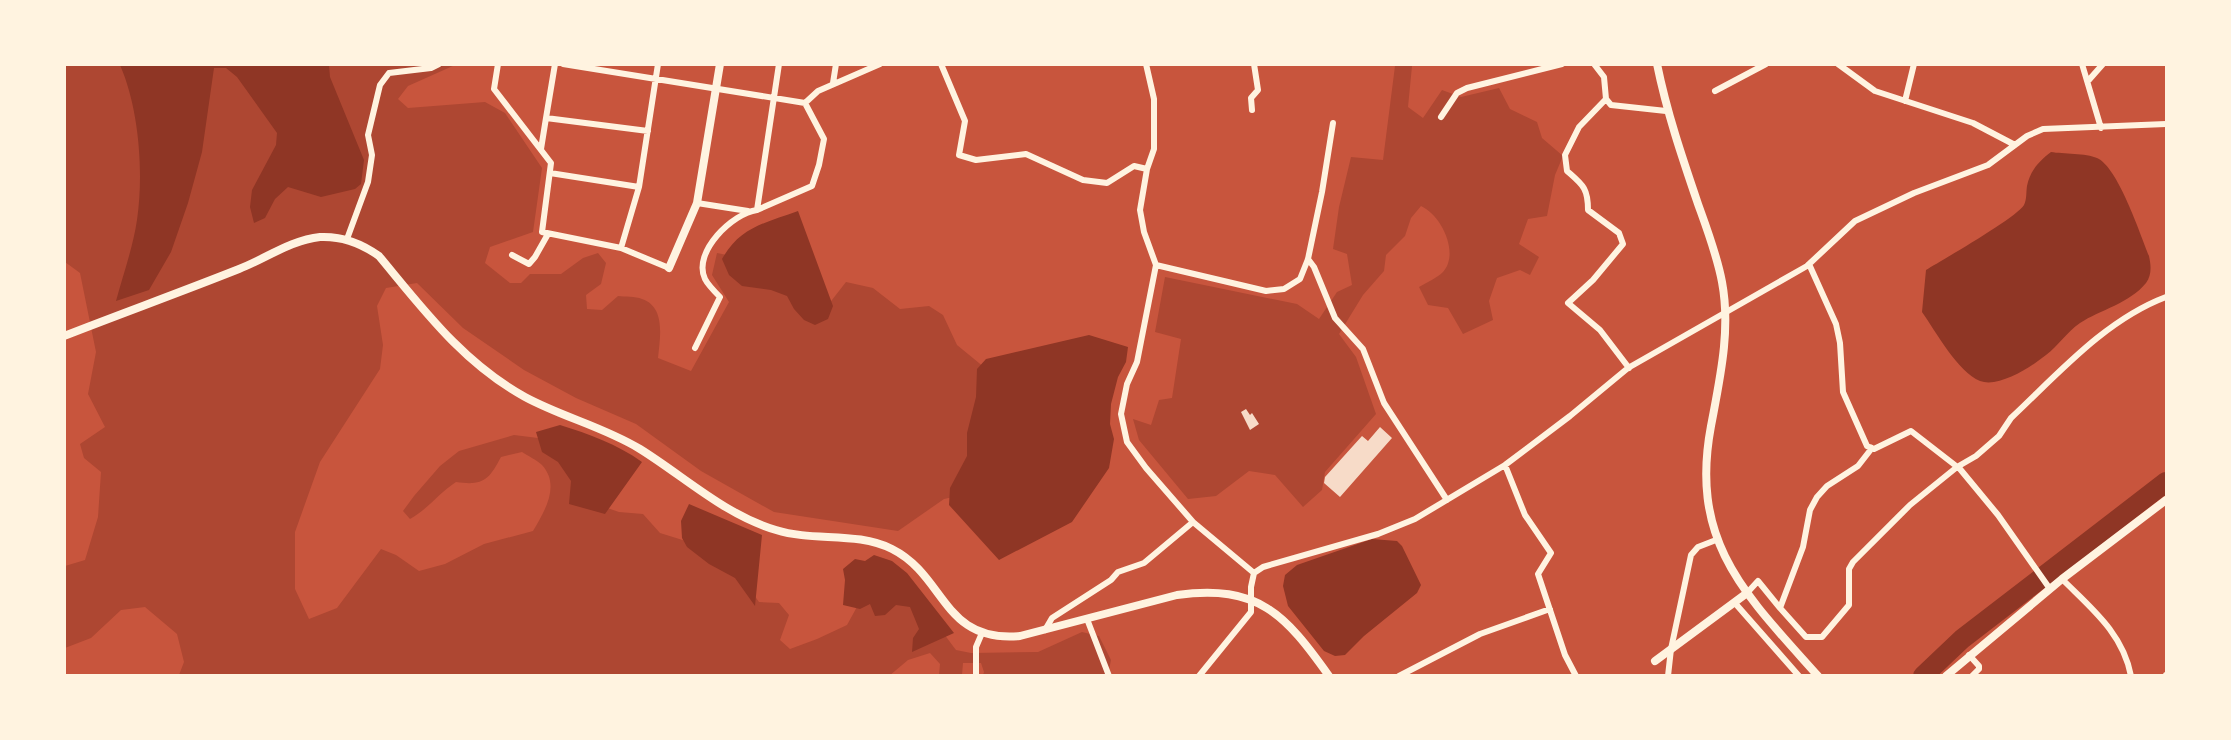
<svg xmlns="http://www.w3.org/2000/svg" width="2231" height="740" viewBox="0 0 2231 740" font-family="'Libre Baskerville',serif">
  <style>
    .green { fill: #ae4732 }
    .water { fill: #8f3625 }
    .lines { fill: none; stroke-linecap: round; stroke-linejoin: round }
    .river { stroke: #8f3625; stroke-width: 20 }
    .building { fill: #f7dbc8 }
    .minor { stroke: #fff3e0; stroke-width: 6 }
    .tertiary { stroke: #fff3e0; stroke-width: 8 }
    .secondary { stroke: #fff3e0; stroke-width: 8 }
  </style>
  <rect width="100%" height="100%" fill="#c8553d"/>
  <path class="green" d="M65,65H455L408,86L398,99L408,108L485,102L505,113L542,168L533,232L490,247L485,263L510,283H521L530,274H561L583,258L598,253L606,263L601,284L586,295L587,309L602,310L618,296C625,297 635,296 642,299C666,307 660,338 658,358L691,371L729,302L712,275L717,253L732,256L821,314L846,282L873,288L900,309L929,306L943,315L957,345L990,372L967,494L944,499L898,531L774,512L701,471L636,424L576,398L524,370L463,328L417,283L386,288L377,306L383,345L380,369L320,462L295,532V589L309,619L337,608L381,549L396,555L419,571L445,564L484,544L533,531C544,512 561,486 542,465C537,460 528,456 522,452L501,457C489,480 483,486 456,482C439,493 428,509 410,519L403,511L414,496L440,466L459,451L514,435L546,439L578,481V498L619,512L643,514L660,533L689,542L740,575L759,602L779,603L789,615L780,640L790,649L817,639L847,625L858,605C870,603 884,599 896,600C920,600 943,632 956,650L971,653L1038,652L1082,632L1099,636L1111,660L1108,675H983L984,672L981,663H963L962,675H939L940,664L930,653L908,660L889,676L179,675L184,662L177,634L145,607L121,610L91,638L65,648V566L85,560L98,517L101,472L84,458L80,444L105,427L88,394L96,352L80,273L65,262Z
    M1395,66H1412L1408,107L1423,118L1442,90L1461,97L1499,88L1510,109L1537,122L1542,138L1563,156L1555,175L1547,216L1528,219L1519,244L1539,257L1530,275L1520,270L1497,278L1489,301L1493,320L1463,334L1448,308L1428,305L1419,287C1426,283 1437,278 1443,272C1460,253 1441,215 1421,206L1411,218L1405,236L1386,255L1384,271L1363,295L1339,334L1356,357L1376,414L1325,472L1322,490L1303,507L1275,475L1249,471L1216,496L1188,499L1139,440L1133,419L1151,425L1159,400L1172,398L1181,339L1155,332L1165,277L1297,304L1319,319L1337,292L1352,285L1347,254L1333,249L1339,207L1351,157L1383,160Z"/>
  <path class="water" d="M120,65H329L330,77L364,160L361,184L355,189L321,197L288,187L275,199L265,218L254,223L250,207L252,190L276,145L277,133L237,77L226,68H214L202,152L188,203L171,252L149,290L116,301C123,275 133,247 137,220C144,173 139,108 120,65Z
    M2051,152C2063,154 2086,153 2097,158C2118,167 2140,234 2149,256C2151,265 2152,275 2146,283C2130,303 2100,310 2080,323C2067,332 2058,346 2046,355C2031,367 1999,388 1980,381C1958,372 1936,332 1922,312L1926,270C1944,259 2016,218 2024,205C2027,199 2026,192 2027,186C2030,171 2039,161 2051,152Z
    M798,211L833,306L828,319L815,325L804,320L794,309L787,296L771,290L742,286L729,275L722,259C740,227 765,223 798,211Z
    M1089,335L1128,347L1126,362L1118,377L1111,404L1110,424L1114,439L1109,468L1072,522L999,560L949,505L950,488L967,456V433L976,397L977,369L986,359Z
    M560,425C589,434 617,444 642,462L605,514L569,504L571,481L558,462L542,452L536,432Z
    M689,504L762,535L755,606L735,578L709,564L687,547L682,538L681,521Z
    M1372,539L1397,541L1402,546L1421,585L1417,593L1364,636L1345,655L1335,656L1324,651L1288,606L1283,586L1285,575L1297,565Z
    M874,555L892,561L907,573L954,633L912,652L913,638L919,629L910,607L896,605L885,615L875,616L870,604L860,609L843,605L845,580L843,569L855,559L865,561Z"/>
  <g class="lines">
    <path class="river" d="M1923,676L1962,639L2166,482"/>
  </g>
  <path class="building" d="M1246,409L1250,415L1252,413L1259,424L1250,430L1241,412Z
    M1380,427L1392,438L1340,497L1324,483L1325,477L1362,436L1368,441Z"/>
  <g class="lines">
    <path class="minor" d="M498,64L494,89L551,163L542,232L621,248L669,268
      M555,64L546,118L648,131
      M563,64L805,103L818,91L880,64
      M941,64L965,121L959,155L976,160L1026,154L1083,180L1107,183L1134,166L1147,169
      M1146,64L1154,99V149L1147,169L1140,210L1144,232L1156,265L1137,362L1127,384L1121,414L1127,442L1146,468L1193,522L1254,573
      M1594,64L1604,77L1606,99L1611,105L1666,111
      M1838,64L1875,91L1973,123L2015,145
      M2082,64L2101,128
      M2088,81L2103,64
      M833,83L836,64
      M1715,91L1766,64
      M1606,99L1579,127L1565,155L1567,171C1583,185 1588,188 1588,210L1619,233L1623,244L1593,280L1568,303L1600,330L1629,368
      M1905,101L1914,64
      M1252,110L1251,98L1258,90L1254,64
      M1441,117L1457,93L1467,88L1562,64
      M541,149L546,118
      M550,173L639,187L658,64
      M697,203L748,211
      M757,210L779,64
      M347,239L368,182L372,155L368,135L380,85L389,73L431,68L439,64
      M621,248L639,187
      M512,255L529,264L535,257L548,234
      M1308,259L1314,267L1335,318L1363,349L1384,403L1447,500
      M1809,264L1836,324L1840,343L1843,392L1867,446L1874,449L1911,431L1960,469L1998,515L2050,589
      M1156,265L1266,291L1284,289L1300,279L1308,259L1322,192L1333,123
      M695,348L720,297C715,292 708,285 705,279C692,252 733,213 757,210L812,186L819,165L824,139L805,103
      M1505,465L1525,515L1551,553L1538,574L1565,655L1576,676
      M2062,579C2091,608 2123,633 2131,676
      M1747,593L1758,581L1780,608L1803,547L1810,510L1817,497L1827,486L1858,466L1872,448
      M1734,602L1799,676
      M1780,608L1806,637H1822L1849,605V569L1853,562L1910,505L1957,467L1976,456L1999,436L2011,418C2058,374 2105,320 2166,297
      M1087,619L1109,676
      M1045,630L1052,618L1111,580L1118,572L1144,563L1193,522
      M1969,655L1979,666V669L1972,676
      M976,676V647L982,633
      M1199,676L1251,612V587L1254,573L1263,567L1378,534L1415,519L1505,465L1570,416L1628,368L1807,266L1855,221L1914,193L1988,165L2027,136L2043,129L2166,124
      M1399,676L1480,634L1550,609
      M1668,676L1671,649L1691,555L1698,547L1716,540
      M2166,676V675"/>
    <path class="tertiary" d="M669,268L697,203L720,64
      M64,336C123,313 181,292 239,269C265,259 291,240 320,237C343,236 361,243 379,256C423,309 463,363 525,397C562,417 604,427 640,449C685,477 725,515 776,530C814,542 856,531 892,549C946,576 942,643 1020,636L1177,595C1258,584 1285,614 1329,676
      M1655,661L1747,593
      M1946,676L2062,579L2166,500"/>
    <path class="secondary" d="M1657,64C1667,113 1682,157 1698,204C1707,229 1717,255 1722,282C1731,330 1720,378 1711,426C1689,543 1746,595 1818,676"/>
  </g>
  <rect width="2231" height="740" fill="none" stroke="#fff3e0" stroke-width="132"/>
</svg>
